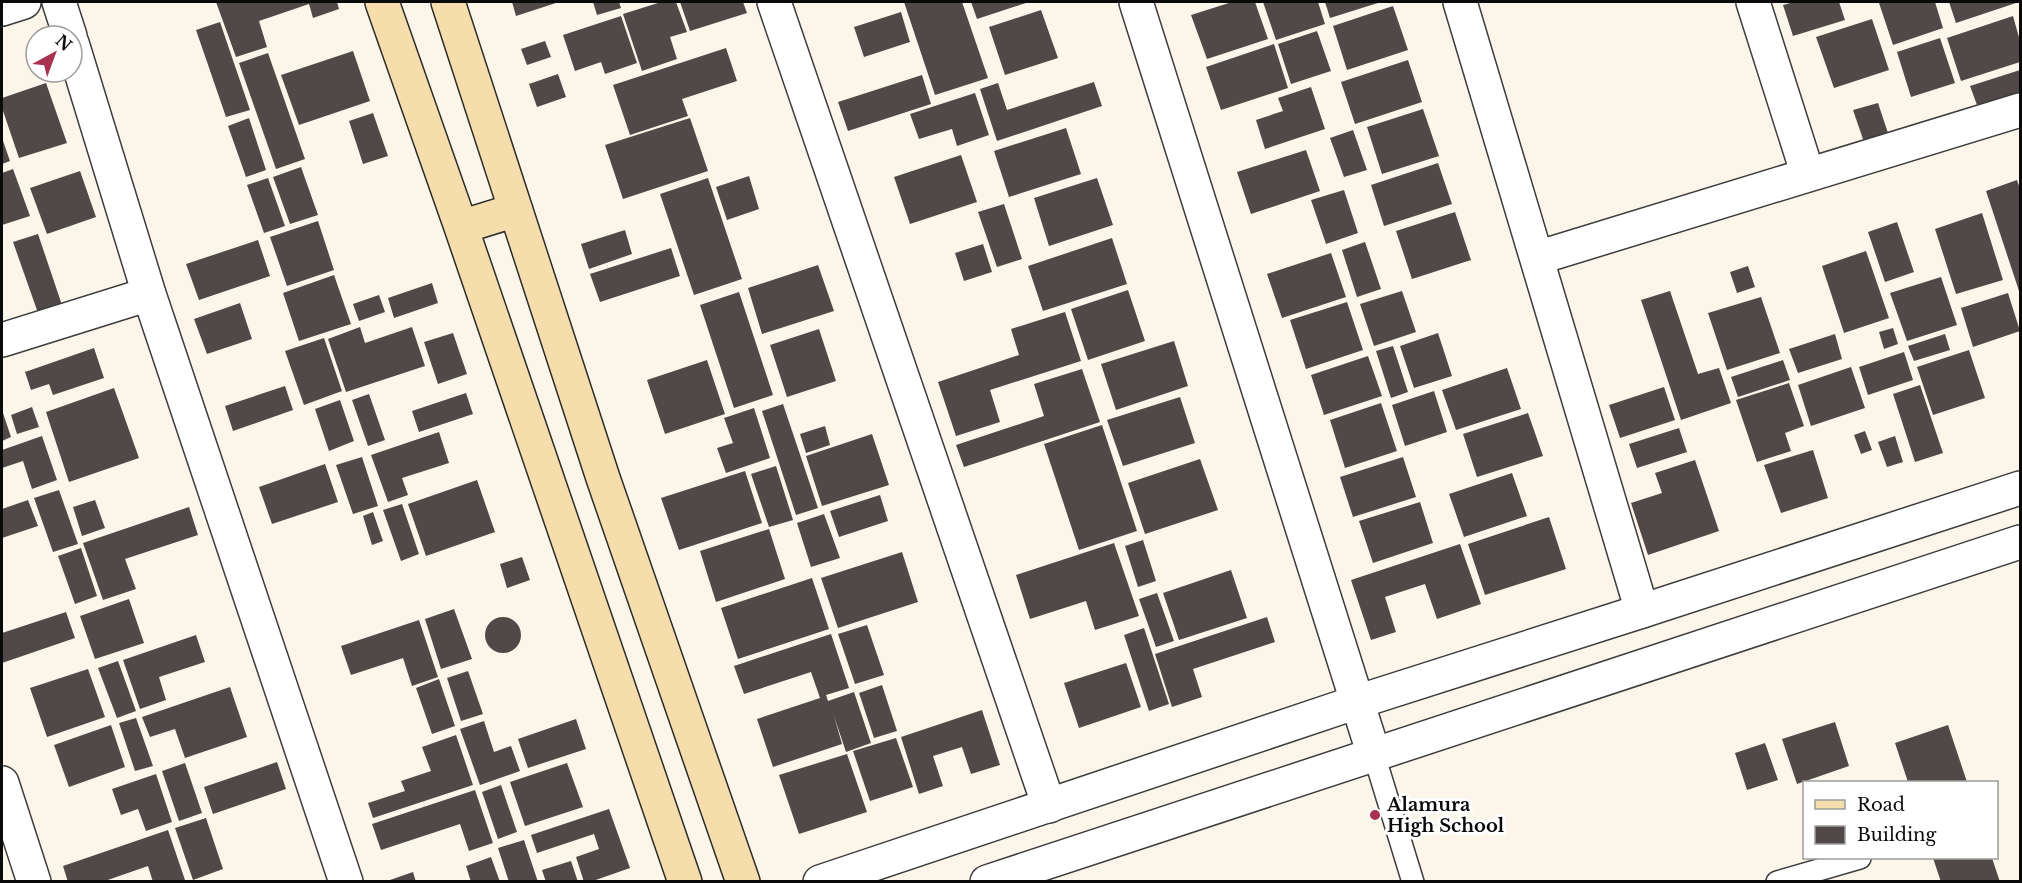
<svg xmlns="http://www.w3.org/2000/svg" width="2022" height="883" viewBox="0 0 2022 883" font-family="'Libre Baskerville',serif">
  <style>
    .building { fill: #514948 }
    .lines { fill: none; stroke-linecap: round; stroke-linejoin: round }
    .service-casing { stroke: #3d3d3d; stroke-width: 24 }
    .minor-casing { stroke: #3d3d3d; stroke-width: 36 }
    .tertiary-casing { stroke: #3d3d3d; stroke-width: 36 }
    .secondary-casing { stroke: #2c2c2c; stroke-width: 36 }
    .service { stroke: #fff; stroke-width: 21 }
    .minor { stroke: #fff; stroke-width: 33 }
    .tertiary { stroke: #fff; stroke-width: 33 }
    .secondary { stroke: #f5deab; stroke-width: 33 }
    .poi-dot { fill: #a83351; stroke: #fff; stroke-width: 2 }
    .labels { text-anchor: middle; stroke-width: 6; stroke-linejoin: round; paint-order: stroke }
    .poi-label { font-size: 18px; font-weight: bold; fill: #0a0a0a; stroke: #fff; text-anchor: start }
  </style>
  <rect width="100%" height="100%" fill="#fcf5e9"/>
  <path class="building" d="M216,2H337L339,9L313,18L309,4L259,21L267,47L236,57Z
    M512,2H559L516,16Z
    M593,2H619L621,8L597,15Z
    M661,2H676L687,32L670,37L677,59L642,71L623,14Z
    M680,2H743L747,13L690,31Z
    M904,2H962L988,78L935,95Z
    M971,2H1029L977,19Z
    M1232,2H1255L1268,39L1207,59L1191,15Z
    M1263,2H1318L1325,24L1276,40Z
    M1325,2H1381L1330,18Z
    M1794,2H1839L1845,20L1793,36L1783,5Z
    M1885,2H1935L1943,28L1893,45L1879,3Z
    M1949,2H2019L1956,23Z
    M1393,6L1408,50L1347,70L1333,26Z
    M1041,10L1058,58L1005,75L989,27Z
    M901,12L910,42L864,57L854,27Z
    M621,16L637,63L605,74L601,62L575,71L563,35Z
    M2013,16L2020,41V62L1961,81L1947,38Z
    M1872,19L1889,70L1834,88L1816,37Z
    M220,22L250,110L226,117L196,30Z
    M1317,31L1331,71L1291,84L1278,44Z
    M1940,38L1955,83L1911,97L1897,52Z
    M545,41L551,57L527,65L521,49Z
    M1274,44L1288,88L1221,110L1206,67Z
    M726,48L737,81L682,99L688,116L630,135L613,85Z
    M353,51L370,101L299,125L281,75Z
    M268,53L305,159L276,169L239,63Z
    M1408,60L1422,102L1355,124L1341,82Z
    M2020,70V92L1977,105L1970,86Z
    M558,74L566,97L537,107L529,84Z
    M922,75L931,104L848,131L838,102Z
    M1094,82L1102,106L997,141L980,89L998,83L1007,110Z
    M46,83L67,143L19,158L2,108V98Z
    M1311,87L1325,129L1265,149L1256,120L1283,111L1278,98Z
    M975,93L989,135L957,146L952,129L919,139L910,114Z
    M1878,103L1888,133L1864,142L1853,110Z
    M1423,109L1439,156L1382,174L1367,127Z
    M373,113L388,156L363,164L349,121Z
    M249,118L266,170L246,177L228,126Z
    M690,118L708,171L623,199L605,145Z
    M1066,128L1081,174L1009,197L994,151Z
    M1353,130L1367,170L1344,177L1330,138Z
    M2,138L10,161L2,164Z
    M1306,150L1320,191L1251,214L1237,172Z
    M961,155L977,202L910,224L894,177Z
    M1438,163L1452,204L1384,226L1371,185Z
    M301,167L318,215L290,224L273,177Z
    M13,169L30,216L2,225V173Z
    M80,171L96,217L47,234L30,188Z
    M749,176L759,209L727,220L716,187Z
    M268,178L285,226L264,233L247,185Z
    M708,178L742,279L694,295L660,194Z
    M1097,178L1113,225L1049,246L1034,198Z
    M2017,180L2020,189V294L1986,191Z
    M1344,190L1358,233L1326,244L1311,200Z
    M1004,204L1022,259L997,267L978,212Z
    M1455,212L1471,260L1412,279L1396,231Z
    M1982,213L2003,280L1956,294L1935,229Z
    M318,221L334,270L287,286L270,237Z
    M1897,222L1914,272L1885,282L1868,232Z
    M625,230L632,254L589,269L581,244Z
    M38,234L62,305L38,313L13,242Z
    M1112,238L1127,284L1043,311L1028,266Z
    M258,240L270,276L199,300L186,264Z
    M1365,242L1381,289L1357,297L1342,250Z
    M983,244L992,272L964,281L955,253Z
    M671,248L680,276L600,302L590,274Z
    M1866,251L1889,318L1844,333L1822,266Z
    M1331,253L1346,297L1282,318L1267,274Z
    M818,265L834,311L762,334L748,288Z
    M1748,266L1755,287L1737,293L1730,272Z
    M334,275L351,324L299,341L283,293Z
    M1941,277L1957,325L1907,341L1890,293Z
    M432,283L438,303L394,318L388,298Z
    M1128,290L1145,341L1088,360L1071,309Z
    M1402,291L1416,332L1374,346L1360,304Z
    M1670,291L1698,374L1719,368L1731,403L1681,420L1641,300Z
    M739,292L773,395L734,408L700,305Z
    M2008,293L2020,331L1973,347L1961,308Z
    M379,295L385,312L359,321L353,304Z
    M1761,297L1780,353L1727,370L1708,313Z
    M1347,302L1363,350L1306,369L1290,320Z
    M240,303L252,339L207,354L194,319Z
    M1065,312L1081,361L990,390L1000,422L956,436L938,382L1019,355L1011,329Z
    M360,327L365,343L412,327L425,366L346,392L328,339Z
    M1893,328L1898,344L1884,349L1879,332Z
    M819,329L836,381L787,397L770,345Z
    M453,333L467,374L438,384L424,342Z
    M1438,333L1452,376L1414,388L1400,346Z
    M1835,334L1842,359L1798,373L1789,349Z
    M1945,334L1950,350L1914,361L1908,346Z
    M324,338L342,391L304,405L285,351Z
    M1174,341L1188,386L1116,410L1101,364Z
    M1393,346L1408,392L1391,398L1376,351Z
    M94,348L104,378L53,395L49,384L31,390L25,372Z
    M1969,350L1985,398L1933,415L1917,367Z
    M1904,352L1913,380L1868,395L1859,367Z
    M1368,356L1382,396L1324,415L1311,375Z
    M707,360L725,414L665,434L647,380Z
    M1783,360L1790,380L1738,397L1731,377Z
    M1851,367L1865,408L1811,426L1798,385Z
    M1507,368L1521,409L1456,430L1442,390Z
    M1082,369L1100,422L964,467L956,445L1044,416L1034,384Z
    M1789,383L1804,426L1785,433L1791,451L1757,462L1736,400Z
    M1920,385L1943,453L1915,462L1893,394Z
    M285,386L293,410L233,431L225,406Z
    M1664,387L1675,420L1620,438L1609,405Z
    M114,388L139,458L69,482L46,412Z
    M1434,391L1447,432L1405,446L1392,405Z
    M466,393L473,414L419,432L412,411Z
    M369,394L385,440L368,446L352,400Z
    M1180,397L1195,443L1123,466L1107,420Z
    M340,400L354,441L329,451L315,409Z
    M1381,403L1397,451L1345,468L1330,420Z
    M783,404L818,508L796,515L762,411Z
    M32,407L39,427L17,434L11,415Z
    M754,408L770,458L726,473L717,448L733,443L724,418Z
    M2,410L11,437L2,441Z
    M1528,413L1543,456L1477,477L1463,434Z
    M1102,425L1137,531L1079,550L1044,444Z
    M825,426L830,445L806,453L800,434Z
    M1679,428L1687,452L1637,468L1629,444Z
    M1865,431L1872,450L1861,454L1854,435Z
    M439,432L449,463L402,478L408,495L388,502L371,455Z
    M872,434L889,485L822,506L806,456Z
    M42,436L57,480L32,489L23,461L2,468V450Z
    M1895,436L1903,462L1887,467L1878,442Z
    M1813,450L1828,498L1781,513L1764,465Z
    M362,457L378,506L353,514L336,465Z
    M1403,457L1416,497L1353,517L1340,477Z
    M1200,459L1218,510L1145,534L1128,483Z
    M1695,460L1719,531L1648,555L1631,503L1662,493L1655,473Z
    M325,464L338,502L272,524L259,487Z
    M776,466L793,520L769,527L751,474Z
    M745,471L762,523L679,550L661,498Z
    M1512,473L1527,516L1464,537L1449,494Z
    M477,480L495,532L426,556L408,504Z
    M59,490L78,544L53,552L34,498Z
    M880,495L888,521L839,537L830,511Z
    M28,500L38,526L2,538V509Z
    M95,500L105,528L82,536L73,507Z
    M1420,502L1433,543L1373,563L1359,521Z
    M402,504L419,554L401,561L383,510Z
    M189,507L198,535L125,559L136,589L103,600L83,543Z
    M373,512L383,541L372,545L363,516Z
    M824,514L840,558L811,567L797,523Z
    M1549,517L1566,569L1485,595L1468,544Z
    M769,529L785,579L716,602L700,551Z
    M1143,540L1156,581L1138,587L1125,546Z
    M1114,543L1139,616L1095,630L1086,601L1030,619L1016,575Z
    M1460,544L1481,604L1437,619L1425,584L1385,597L1396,632L1371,640L1351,580Z
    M81,548L97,596L75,604L58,556Z
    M902,552L918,602L838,628L821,578Z
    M522,557L530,580L507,588L500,564Z
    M1231,570L1247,618L1179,640L1163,593Z
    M812,578L829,629L738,659L721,608Z
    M1157,593L1174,641L1156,647L1139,599Z
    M129,599L144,643L95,659L80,616Z
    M454,609L472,659L441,669L425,619Z
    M66,612L75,638L2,663V633Z
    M485 635a18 18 0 1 1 36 0a18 18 0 1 1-36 0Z
    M1267,617L1275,642L1193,669L1202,697L1172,707L1155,654Z
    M419,620L438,677L412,686L403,658L351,675L341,646Z
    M867,625L884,675L855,684L838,634Z
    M1144,628L1169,704L1149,711L1124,635Z
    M831,634L849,688L826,695L828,701L854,692L871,743L846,752L834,716L842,744L773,767L757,719L820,698L811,672L744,694L734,666Z
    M196,635L205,662L159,677L166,700L140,709L123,660Z
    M118,661L136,711L117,718L98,668Z
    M1126,663L1141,707L1079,728L1064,683Z
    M88,669L105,717L47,737L30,688Z
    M468,671L483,714L461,721L447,678Z
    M439,679L455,726L432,734L416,688Z
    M882,685L897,731L874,738L859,693Z
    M230,687L247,737L185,758L175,729L150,737L142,717Z
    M982,710L1000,765L971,774L962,747L933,756L943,786L919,794L901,737Z
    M136,718L153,766L135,771L119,723Z
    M576,719L586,749L528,768L518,739Z
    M484,721L494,752L511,746L520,771L480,785L460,729Z
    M1835,722L1849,766L1797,784L1782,739Z
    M111,725L125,767L69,787L54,745Z
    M1948,725L1967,782H1908L1895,743Z
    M456,735L473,785L373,818L368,803L405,791L401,781L431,771L422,747Z
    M896,738L913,787L870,801L853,751Z
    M1765,743L1778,780L1747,790L1735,753Z
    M847,754L867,812L799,834L779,775Z
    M277,762L286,789L213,814L204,787Z
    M185,763L202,813L179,821L162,771Z
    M567,763L583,807L525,826L510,782Z
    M156,774L172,822L146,831L138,809L121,815L112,789Z
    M501,785L517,832L498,839L482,792Z
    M475,790L493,843L469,851L460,824L381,850L372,824Z
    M609,809L630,868L590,882H584L576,857L599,849L594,834L537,853L531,835Z
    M206,818L223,869L193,880L175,828Z
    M168,830L185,880L153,882L148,866L102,882H68L63,866Z
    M524,840L538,882H509L498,848Z
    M491,857L500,882H471L466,866Z
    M1933,858H1992L2000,882H1941Z
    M571,861L578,882H546L542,870Z
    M413,872L416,882H391L390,880Z"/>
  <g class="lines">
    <defs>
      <path id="service" d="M1374,755L1413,882
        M1777,882L1860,858"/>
      <path id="minor" d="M59,2L70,36
        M774,2L1049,806
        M1136,2L1374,755
        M1460,2L1642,611
        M1753,2L1808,175
        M2,9L24,2
        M72,43L149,294L346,882
        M1537,258L2020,110
        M2,340L149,294
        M2,783L34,882"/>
      <path id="tertiary" d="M820,882L1357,702L1642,611L2020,488
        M987,882L2020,542"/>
      <path id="secondary" d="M382,2L461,227L685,882
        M448,2L603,478L743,882
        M461,227L516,210"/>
    </defs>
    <use href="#service" class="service-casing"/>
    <use href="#minor" class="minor-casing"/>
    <use href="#tertiary" class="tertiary-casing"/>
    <use href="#secondary" class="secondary-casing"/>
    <use href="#service" class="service"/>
    <use href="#minor" class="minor"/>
    <use href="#tertiary" class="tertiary"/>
    <use href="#secondary" class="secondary"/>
  </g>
  <circle class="poi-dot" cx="1375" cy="815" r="6"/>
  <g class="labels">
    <g class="poi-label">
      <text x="1387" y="811">Alamura<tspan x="1387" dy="21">High School</tspan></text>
    </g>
  </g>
  <rect width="2022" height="883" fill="none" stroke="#0a0a0a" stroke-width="6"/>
  <rect x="1803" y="781" width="195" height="78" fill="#ffffff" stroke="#9d9d9d" stroke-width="1.5"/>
  <rect x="1815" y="800" width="30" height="9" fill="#f5deab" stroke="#9d9d9d" stroke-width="1.5"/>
  <text x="1857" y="811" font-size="18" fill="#0a0a0a">Road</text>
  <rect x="1815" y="826" width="30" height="18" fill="#514948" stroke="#9d9d9d" stroke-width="1.5"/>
  <text x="1857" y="841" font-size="18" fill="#0a0a0a">Building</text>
  <g transform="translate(54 54) rotate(41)"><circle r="28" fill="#ffffff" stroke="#9d9d9d" stroke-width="1.5"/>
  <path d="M0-4.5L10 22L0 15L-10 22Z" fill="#a83351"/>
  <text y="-9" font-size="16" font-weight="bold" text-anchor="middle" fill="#0a0a0a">N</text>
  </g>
</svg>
